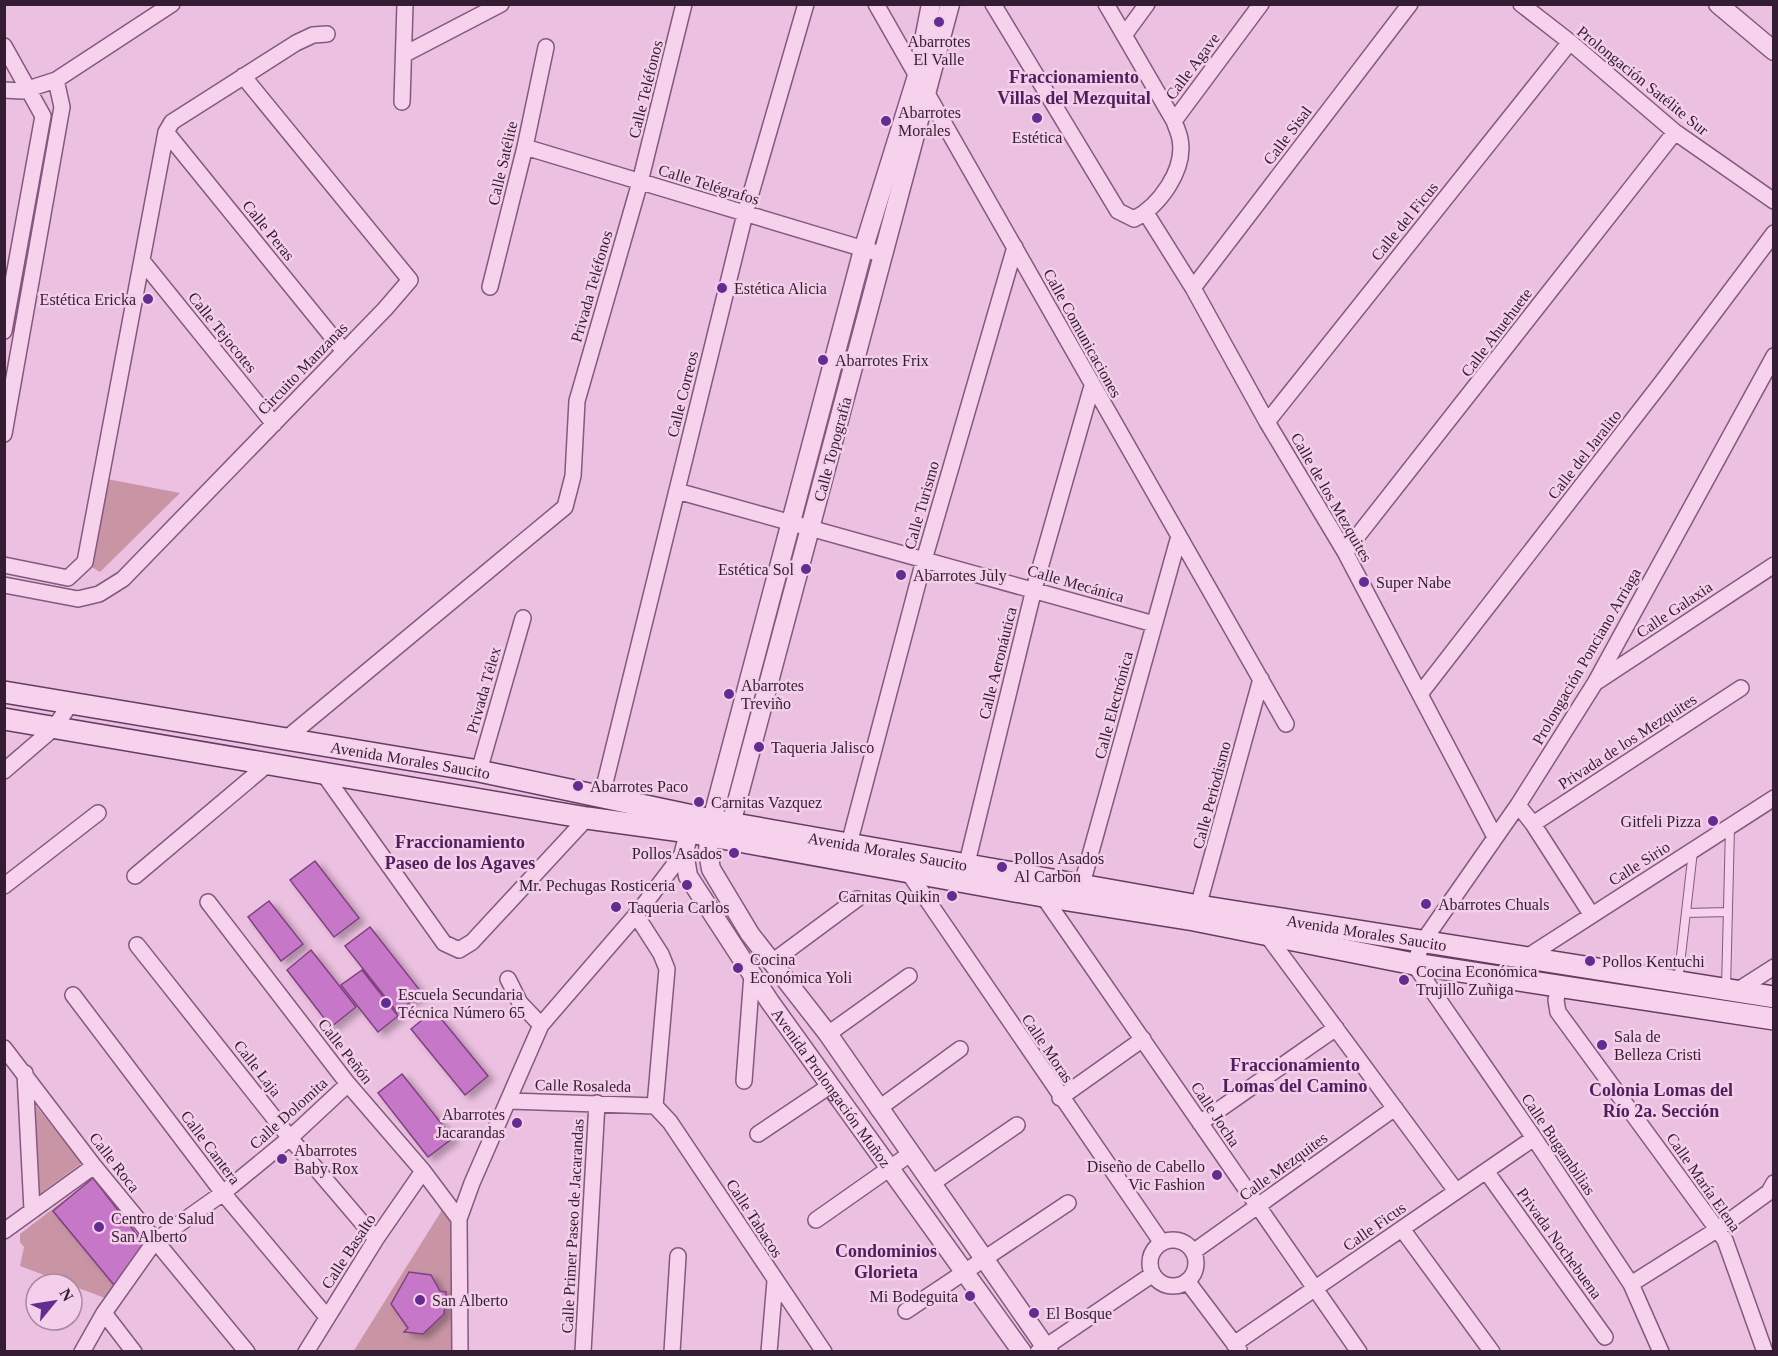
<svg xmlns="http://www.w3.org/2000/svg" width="1778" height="1356" viewBox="0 0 1778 1356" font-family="'Times New Roman',serif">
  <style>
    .green { fill: #c995a5 }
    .building { fill: #c777c8; stroke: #7f4081; stroke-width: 1.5; filter: url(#shadow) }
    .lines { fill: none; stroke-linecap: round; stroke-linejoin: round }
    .service-casing { stroke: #83597f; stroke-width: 10 }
    .minor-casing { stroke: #83597f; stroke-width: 18 }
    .tertiary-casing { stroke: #83597f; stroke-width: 21 }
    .secondary-casing { stroke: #653c62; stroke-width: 24 }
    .service { stroke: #f7d2ed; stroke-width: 8 }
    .minor { stroke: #f7d2ed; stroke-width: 15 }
    .tertiary { stroke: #f7d2ed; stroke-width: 18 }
    .secondary { stroke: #f7d2ed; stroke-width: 21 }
    .poi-dot { fill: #642c90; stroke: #f3cfe9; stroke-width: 2 }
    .labels { text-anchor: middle; stroke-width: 5; stroke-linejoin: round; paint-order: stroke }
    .poi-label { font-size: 16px; fill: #341d32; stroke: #f3cfe9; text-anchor: start }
    .street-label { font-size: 16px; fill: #341d32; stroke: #f3cfe9 }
    .neighbourhood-label { font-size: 18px; font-weight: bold; fill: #501e5e; stroke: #f3cfe9 }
  </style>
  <defs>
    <filter id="shadow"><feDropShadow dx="6" dy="4" stdDeviation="3" flood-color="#0004"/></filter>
  </defs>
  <rect width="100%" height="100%" fill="#ebc0e0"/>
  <path class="green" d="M107,479L180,493L100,572L90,566Z
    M28,1096L82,1163L34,1198Z
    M93,1178L144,1244L105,1298L20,1266L24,1247L20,1242V1234Z
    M442,1210L457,1224L452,1351L353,1352Z"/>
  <path class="building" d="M315,861L359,918L334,937L290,880Z
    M269,901L303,944L281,961L248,917Z
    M370,927L422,993L397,1012L345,946Z
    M311,950L356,1007L331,1027L287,970Z
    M362,970L398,1016L378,1032L341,985Z
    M434,1010L488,1076L465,1095L411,1029Z
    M402,1074L453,1138L428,1157L378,1093Z
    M93,1178L144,1244L114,1285L53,1211Z
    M409,1272L431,1275L440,1291L446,1292L444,1314L423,1334L404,1332L408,1328L391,1304Z"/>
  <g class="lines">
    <defs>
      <path id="service" d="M1686,913L1728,912
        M1678,982L1693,851
        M1726,989L1730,827"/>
      <path id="minor" d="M876,4L1286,724
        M993,4L1118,211L1134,219C1159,206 1186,170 1180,139C1179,133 1176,127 1174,121L1106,4
        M1521,4L1570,42L1675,132L1774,201
        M1125,34L1147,4
        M4,46L43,116L4,331
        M405,54L501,4
        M4,90L22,91L56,80L172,4
        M402,102L405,4
        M1174,121L1261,4
        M166,132L343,350
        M525,147L884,255
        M1146,213L1193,288L1267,422L1345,552L1495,837
        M143,262L274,424
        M490,287L525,147L546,47
        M1193,288L1410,4
        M1267,422L1570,42
        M4,434L62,107L56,80
        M677,491L1154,624
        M1345,552L1675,132
        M4,565L68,578L85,562L166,132L172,122L296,43L313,35L327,34
        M4,585L78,599L99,594L123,579L385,309L410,280L243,76
        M1598,681L1774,565
        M1420,694L1662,382L1774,233
        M287,738L565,507L573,476L577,401L640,182L684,4
        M4,771L54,728L71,703
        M479,771L523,618
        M323,773L444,943L459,950L472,942L587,818
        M602,795L745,214L806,4
        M1518,805L1533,824L1591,914
        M1533,824L1741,688
        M849,844L924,560L1015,247
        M908,872L1162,1243
        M964,875L1034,589L1092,386
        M135,876L268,764
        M1082,884L1179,536
        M4,886L98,813
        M1043,896L1359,1352
        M208,902L348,1084L423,1171L459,1219
        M1196,914L1261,679
        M636,915L661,954L667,969L655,1106
        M1266,934L1456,1191
        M137,945L290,1138L376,1239
        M1524,959L1774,798
        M772,962L857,899
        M508,979L520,1003L541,1025
        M1559,986L1556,1000L1558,1012L1725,1240L1765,1352
        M1738,990L1774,967
        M73,995L223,1193L327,1317
        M828,1034L909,976
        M4,1048L94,1166L247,1352
        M25,1073L32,1210
        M744,1081L752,974
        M1060,1098L1143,1039
        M510,1101L655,1106
        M655,1106L670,1122L824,1352
        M878,1109L960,1049
        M1200,1123L1336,1028
        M758,1134L831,1085
        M1486,1171L1605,1337
        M931,1184L1017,1125
        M816,1220L910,1154
        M1402,1229L1492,1352
        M4,1231L94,1166
        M1150 1263a23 23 0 1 1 46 0a23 23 0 1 1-46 0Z
        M1193,1252L1395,1108
        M1187,1281L1239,1350
        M1631,1284L1718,1229L1769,1192L1774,1183
        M906,1311L1068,1203
        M104,1313L134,1352
        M1234,1344L1534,1138
        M82,1352L104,1313L155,1241L223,1193L290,1138L348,1084
        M306,1352L376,1239L423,1171
        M460,1352L459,1219L472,1183L541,1025L636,915L684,852
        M583,1352L597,1103
        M672,1352L678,1256
        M769,1352L775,1281
        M1038,1352L1153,1274
        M1661,1352L1631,1284L1534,1138L1414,964L1424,940L1518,805L1595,683L1774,356"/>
      <g id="tertiary">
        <path id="s1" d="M931,4L917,76L863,250L712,820L689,832L684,852L688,876L770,1002L1022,1352"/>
        <path d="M950,4L731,824L709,836L708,852L711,869L750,934L828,1034L1049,1352"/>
        <path d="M1718,4L1774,51"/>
      </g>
      <g id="secondary">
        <path id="s2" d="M4,692L479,771L712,820L1199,906L1774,997"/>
        <path d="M4,719L587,818L689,832L1043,896L1194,920L1414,964L1774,1019"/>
      </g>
    </defs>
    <use href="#service" class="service-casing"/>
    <use href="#minor" class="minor-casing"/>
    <use href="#tertiary" class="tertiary-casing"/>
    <use href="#secondary" class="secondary-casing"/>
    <use href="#service" class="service"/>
    <use href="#minor" class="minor"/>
    <use href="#tertiary" class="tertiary"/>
    <use href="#secondary" class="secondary"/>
  </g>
  <g class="poi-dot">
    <circle cx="939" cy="22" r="6"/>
    <circle cx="1037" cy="118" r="6"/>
    <circle cx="886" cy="121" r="6"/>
    <circle cx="722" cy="288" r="6"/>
    <circle cx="148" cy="299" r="6"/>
    <circle cx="823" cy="360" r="6"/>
    <circle cx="806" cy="569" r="6"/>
    <circle cx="901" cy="575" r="6"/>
    <circle cx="1364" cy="582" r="6"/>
    <circle cx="729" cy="694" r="6"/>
    <circle cx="759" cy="747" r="6"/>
    <circle cx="578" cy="786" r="6"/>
    <circle cx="699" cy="802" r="6"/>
    <circle cx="1713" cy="821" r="6"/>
    <circle cx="734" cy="853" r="6"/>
    <circle cx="1002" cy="867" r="6"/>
    <circle cx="687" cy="885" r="6"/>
    <circle cx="952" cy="896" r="6"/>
    <circle cx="1426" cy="904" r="6"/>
    <circle cx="616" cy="907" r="6"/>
    <circle cx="1590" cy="961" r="6"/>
    <circle cx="738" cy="968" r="6"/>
    <circle cx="1404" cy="980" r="6"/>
    <circle cx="386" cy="1003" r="6"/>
    <circle cx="1602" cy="1045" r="6"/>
    <circle cx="517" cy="1123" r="6"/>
    <circle cx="282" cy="1159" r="6"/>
    <circle cx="1217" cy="1175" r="6"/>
    <circle cx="99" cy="1227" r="6"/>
    <circle cx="970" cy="1296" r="6"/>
    <circle cx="420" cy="1300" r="6"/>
    <circle cx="1034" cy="1313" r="6"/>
  </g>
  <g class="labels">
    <g class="poi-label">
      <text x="939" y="47" text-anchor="middle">Abarrotes<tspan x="939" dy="18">El Valle</tspan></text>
      <text x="898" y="118">Abarrotes<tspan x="898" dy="18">Morales</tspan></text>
      <text x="1037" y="143" text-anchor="middle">Estética</text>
      <text x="734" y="294">Estética Alicia</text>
      <text x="136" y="305" text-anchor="end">Estética Ericka</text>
      <text x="835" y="366">Abarrotes Frix</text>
      <text x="794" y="575" text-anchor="end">Estética Sol</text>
      <text x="913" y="581">Abarrotes July</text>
      <text x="1376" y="588">Super Nabe</text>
      <text x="741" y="691">Abarrotes<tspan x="741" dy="18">Treviño</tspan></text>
      <text x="771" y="753">Taqueria Jalisco</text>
      <text x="590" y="792">Abarrotes Paco</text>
      <text x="711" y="808">Carnitas Vazquez</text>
      <text x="1701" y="827" text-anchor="end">Gitfeli Pizza</text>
      <text x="722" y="859" text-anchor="end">Pollos Asados</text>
      <text x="1014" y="864">Pollos Asados<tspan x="1014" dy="18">Al Carbon</tspan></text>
      <text x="675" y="891" text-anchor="end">Mr. Pechugas Rosticeria</text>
      <text x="940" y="902" text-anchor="end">Carnitas Quikin</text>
      <text x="1438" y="910">Abarrotes Chuals</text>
      <text x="628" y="913">Taqueria Carlos</text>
      <text x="750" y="965">Cocina<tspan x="750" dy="18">Económica Yoli</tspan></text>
      <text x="1602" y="967">Pollos Kentuchi</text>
      <text x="1416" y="977">Cocina Económica<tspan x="1416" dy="18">Trujillo Zuñiga</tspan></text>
      <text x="398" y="1000">Escuela Secundaria<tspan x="398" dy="18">Técnica Número 65</tspan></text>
      <text x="1614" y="1042">Sala de<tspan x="1614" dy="18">Belleza Cristi</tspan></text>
      <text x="505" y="1120" text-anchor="end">Abarrotes<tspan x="505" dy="18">Jacarandas</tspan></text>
      <text x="294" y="1156">Abarrotes<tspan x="294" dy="18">Baby Rox</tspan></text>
      <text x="1205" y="1172" text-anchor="end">Diseño de Cabello<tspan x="1205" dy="18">Vic Fashion</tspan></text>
      <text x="111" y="1224">Centro de Salud<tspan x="111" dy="18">San Alberto</tspan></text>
      <text x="958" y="1302" text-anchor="end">Mi Bodeguita</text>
      <text x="432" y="1306">San Alberto</text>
      <text x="1046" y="1319">El Bosque</text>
    </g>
    <g class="street-label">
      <text transform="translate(1192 66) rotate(-53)" y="6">Calle Agave</text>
      <text transform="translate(1643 80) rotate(39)" y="6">Prolongación Satélite Sur</text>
      <text transform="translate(645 89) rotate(-76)" y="6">Calle Teléfonos</text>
      <text transform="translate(1287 135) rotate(-53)" y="6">Calle Sisal</text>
      <text transform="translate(502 163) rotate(-77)" y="6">Calle Satélite</text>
      <text transform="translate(709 184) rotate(17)" y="6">Calle Telégrafos</text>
      <text transform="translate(1404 221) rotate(-51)" y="6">Calle del Ficus</text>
      <text transform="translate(269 230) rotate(51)" y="6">Calle Peras</text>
      <text transform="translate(591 286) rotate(-74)" y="6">Privada Teléfonos</text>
      <text transform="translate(223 332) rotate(51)" y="6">Calle Tejocotes</text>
      <text transform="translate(1496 332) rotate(-53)" y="6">Calle Ahuehuete</text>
      <text transform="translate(1083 333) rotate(61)" y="6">Calle Comunicaciones</text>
      <text transform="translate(302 368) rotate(-46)" y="6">Circuito Manzanas</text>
      <text transform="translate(682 394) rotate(-76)" y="6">Calle Correos</text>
      <text transform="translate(832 449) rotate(-75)" y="6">Calle Topografía</text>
      <text transform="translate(1584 454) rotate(-52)" y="6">Calle del Jaralito</text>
      <text transform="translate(1332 497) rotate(60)" y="6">Calle de los Mezquites</text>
      <text transform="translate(921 505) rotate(-74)" y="6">Calle Turismo</text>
      <text transform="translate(1076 583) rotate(16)" y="6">Calle Mecánica</text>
      <text transform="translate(1674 609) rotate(-34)" y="6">Calle Galaxia</text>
      <text transform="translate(1586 656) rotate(-60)" y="6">Prolongación Ponciano Arriaga</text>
      <text transform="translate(997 663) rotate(-76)" y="6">Calle Aeronáutica</text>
      <text transform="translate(483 690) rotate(-74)" y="6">Privada Télex</text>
      <text transform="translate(1113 705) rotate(-75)" y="6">Calle Electrónica</text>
      <text transform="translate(1627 741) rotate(-33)" y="6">Privada de los Mezquites</text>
      <text dy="6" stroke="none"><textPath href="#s2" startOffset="412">Avenida Morales Saucito</textPath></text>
      <text transform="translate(1211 795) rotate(-75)" y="6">Calle Periodismo</text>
      <text dy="6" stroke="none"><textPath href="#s2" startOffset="898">Avenida Morales Saucito</textPath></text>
      <text transform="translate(1639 863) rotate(-32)" y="6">Calle Sirio</text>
      <text dy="6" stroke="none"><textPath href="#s2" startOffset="1384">Avenida Morales Saucito</textPath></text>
      <text transform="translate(1048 1048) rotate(56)" y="6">Calle Moras</text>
      <text transform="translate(346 1051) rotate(52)" y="6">Calle Peñón</text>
      <text transform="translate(258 1068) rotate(52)" y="6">Calle Laja</text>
      <text transform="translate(583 1085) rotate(1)" y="6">Calle Rosaleda</text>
      <text dy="6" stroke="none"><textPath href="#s1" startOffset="1172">Avenida Prolongación Muñoz</textPath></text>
      <text transform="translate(288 1113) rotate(-42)" y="6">Calle Dolomita</text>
      <text transform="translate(1216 1114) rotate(56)" y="6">Calle Jocha</text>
      <text transform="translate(1559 1144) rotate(56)" y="6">Calle Bugambilias</text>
      <text transform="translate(211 1147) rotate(53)" y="6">Calle Cantera</text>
      <text transform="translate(115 1162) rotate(52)" y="6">Calle Roca</text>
      <text transform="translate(1283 1166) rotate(-36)" y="6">Calle Mezquites</text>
      <text transform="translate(1704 1182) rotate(55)" y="6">Calle María Elena</text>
      <text transform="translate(755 1218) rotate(57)" y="6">Calle Tabacos</text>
      <text transform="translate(572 1226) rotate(-87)" y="6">Calle Primer Paseo de Jacarandas</text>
      <text transform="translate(1374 1226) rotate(-35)" y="6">Calle Ficus</text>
      <text transform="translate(1560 1243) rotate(54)" y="6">Privada Nochebuena</text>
      <text transform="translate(348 1251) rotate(-57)" y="6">Calle Basalto</text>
    </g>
    <g class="neighbourhood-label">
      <text x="1074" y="83">Fraccionamiento<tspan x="1074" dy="21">Villas del Mezquital</tspan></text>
      <text x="460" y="848">Fraccionamiento<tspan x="460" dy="21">Paseo de los Agaves</tspan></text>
      <text x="1295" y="1071">Fraccionamiento<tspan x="1295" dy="21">Lomas del Camino</tspan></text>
      <text x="1661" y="1096">Colonia Lomas del<tspan x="1661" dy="21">Río 2a. Sección</tspan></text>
      <text x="886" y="1257">Condominios<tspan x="886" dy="21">Glorieta</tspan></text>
    </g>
  </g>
  <rect width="1778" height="1356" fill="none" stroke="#341d32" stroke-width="12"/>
  <g transform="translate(54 1302) rotate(60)"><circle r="28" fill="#f3cfe9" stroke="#a788a0" stroke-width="1.5"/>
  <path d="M0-4.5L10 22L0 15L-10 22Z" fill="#642c90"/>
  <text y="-9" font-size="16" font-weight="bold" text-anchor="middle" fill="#341d32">N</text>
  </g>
</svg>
